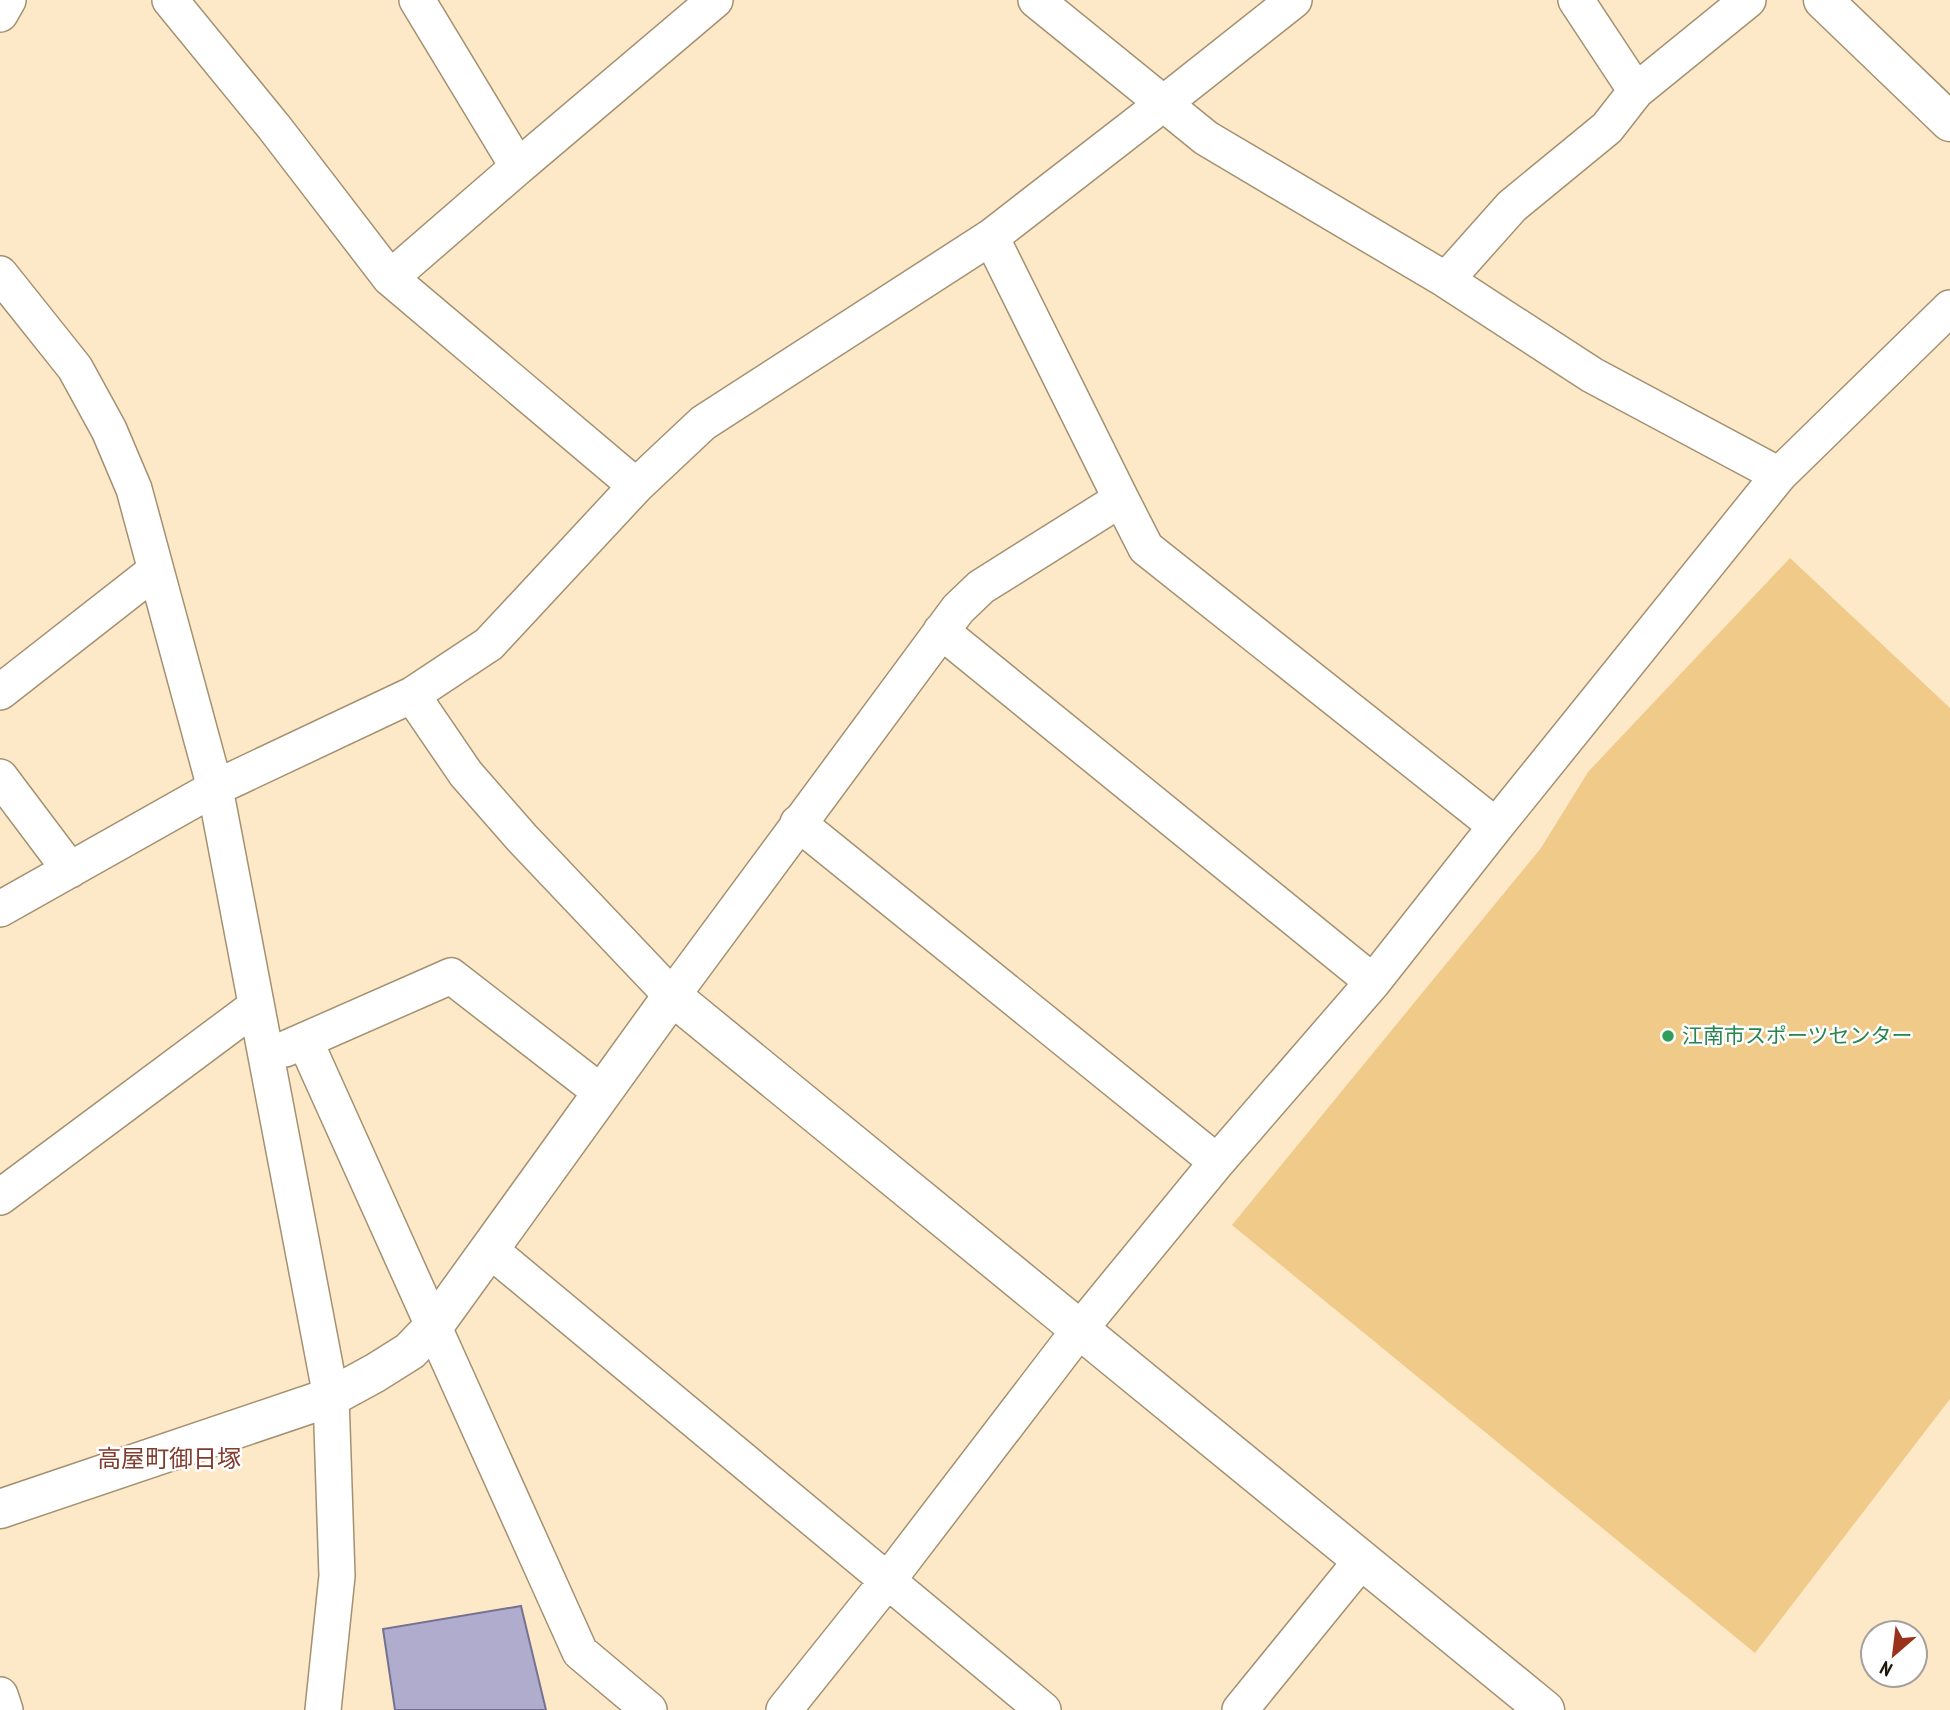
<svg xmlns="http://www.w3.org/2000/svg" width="1950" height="1710" viewBox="0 0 1950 1710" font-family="'PT Sans Narrow','Noto Sans JP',sans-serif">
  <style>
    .green { fill: #f0ca89 }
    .building { fill: #afacce; stroke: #747191; stroke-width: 2 }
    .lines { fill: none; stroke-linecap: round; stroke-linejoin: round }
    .minor-casing { stroke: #a39172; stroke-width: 38 }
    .tertiary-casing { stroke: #a39172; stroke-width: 41 }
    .minor { stroke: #fff; stroke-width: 35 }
    .tertiary { stroke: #fff; stroke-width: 38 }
    .leisure-dot { fill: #2e9e5b; stroke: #fff; stroke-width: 2.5 }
    .labels { text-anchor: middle; stroke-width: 5; stroke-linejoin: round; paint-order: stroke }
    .leisure-label { font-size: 21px; fill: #27864d; stroke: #fff; text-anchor: start }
    .quarter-label { font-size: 24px; fill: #823c2d; stroke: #fff }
  </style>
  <rect width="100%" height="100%" fill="#fde9c8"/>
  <path class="green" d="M1790,558L1950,708V1399L1755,1653L1232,1225L1541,848L1588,772Z"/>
  <path class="building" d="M521,1606L546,1710H395L383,1629Z"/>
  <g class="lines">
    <defs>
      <path id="minor" d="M170,0L274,127L390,278L636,486
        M417,0L518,167L715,0
        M1036,0L1206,138L1446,280L1592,375L1779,475
        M1576,0L1636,91
        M0,14L8,0
        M991,237L1121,499
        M0,274L75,368L109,430L134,489L215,788L331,1397L337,1576L323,1710
        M390,278L518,167
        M1446,280L1512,206L1607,128L1636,91L1748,0
        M941,631L1373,982
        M0,692L156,570
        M412,695L466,774L522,838L672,996L958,609L981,587L1121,499L1146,548L1496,826
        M0,777L70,870
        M798,823L1217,1162
        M0,909L215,788L412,695L489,644L636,486L703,423L991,237L1164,103L1294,0
        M305,1041L580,1652L649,1710
        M285,1049L451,976L602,1093
        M0,1197L255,1007
        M489,1249L1043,1710
        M0,1695L5,1710
        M784,1710L888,1580L1080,1329L1217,1162L1373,982L1496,826L1779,475L1950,308
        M1240,1710L1362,1560"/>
      <path id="tertiary" d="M1823,0L1950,122
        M0,1509L331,1397L375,1373L410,1351L434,1326L672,996L1545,1710"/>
    </defs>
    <use href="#minor" class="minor-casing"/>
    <use href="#tertiary" class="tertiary-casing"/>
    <use href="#minor" class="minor"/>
    <use href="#tertiary" class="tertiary"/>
  </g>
  <circle class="leisure-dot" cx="1668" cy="1036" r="7"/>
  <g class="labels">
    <g class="leisure-label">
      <text x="1682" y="1043">江南市スポーツセンター</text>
    </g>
    <g class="quarter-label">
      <text x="169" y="1467">高屋町御日塚</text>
    </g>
  </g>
  <g transform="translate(1894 1654) rotate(208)"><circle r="33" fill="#ffffff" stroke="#a4a19d" stroke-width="2"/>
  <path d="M0-5L12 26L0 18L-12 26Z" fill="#9a311a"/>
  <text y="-10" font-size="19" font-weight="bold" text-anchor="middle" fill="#1c1509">N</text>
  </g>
</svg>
